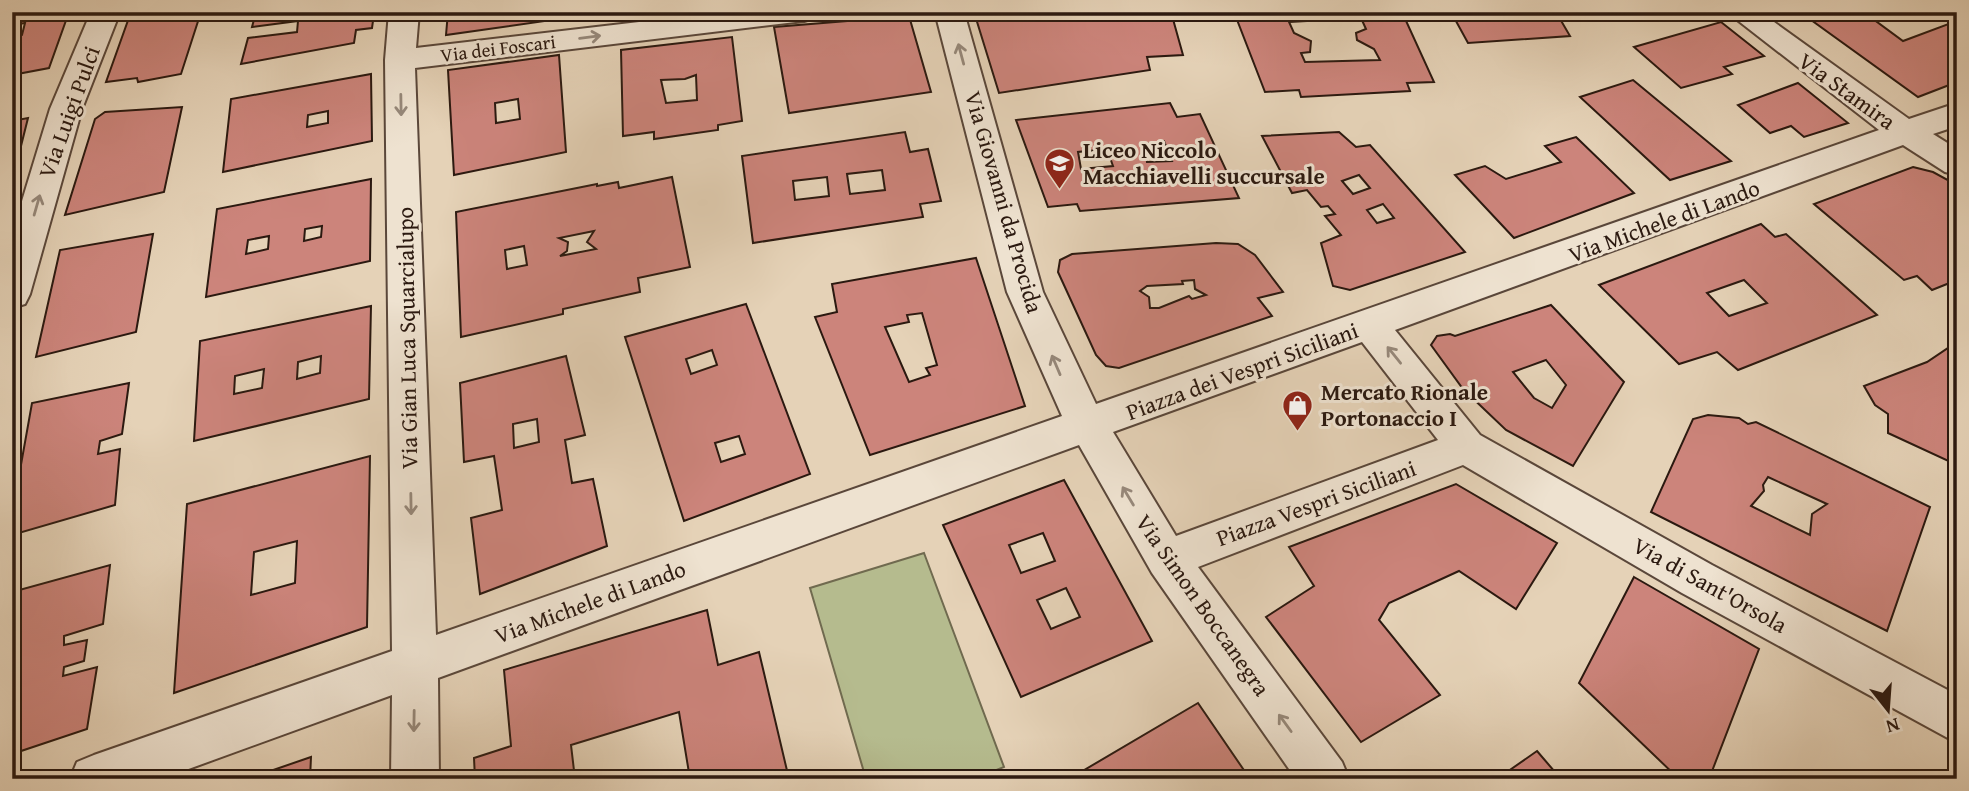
<svg xmlns="http://www.w3.org/2000/svg" width="1969" height="791" viewBox="0 0 1969 791" font-family="'Gentium Book Plus',serif">
<style>
.green{fill:#b5bb8e;stroke:#706a4f;stroke-width:2}
.building{fill:#cc847b;stroke:#2b1910;stroke-width:2;fill-rule:evenodd}
.lines{fill:none;stroke-linecap:round;stroke-linejoin:round}
.minor-casing{stroke:#5a473a;stroke-width:4}
.minor{fill:#eee2d0;fill-rule:evenodd}
.oneway{stroke:#96887a}
.labels{text-anchor:middle;stroke-width:6;stroke-linejoin:round;paint-order:stroke}
.far-street-label{font-size:19px;fill:#2b1910;stroke:#eee2d0}
.street-label{font-size:23px;fill:#2b1910;stroke:#eee2d0}
.poi-label{font-size:23px;font-weight:bold;fill:#2b1910;stroke:#eee2d0;text-anchor:start}
</style>
<rect width="100%" height="100%" fill="#e5d2b7"/>
<filter id="stains"><feTurbulence type="fractalNoise" baseFrequency=".00286" numOctaves="4"/><feColorMatrix values="0 0 0 0 .2 0 0 0 0 .09 0 0 0 0 .02 0 0 0 .5 -.17"/></filter>
<radialGradient id="worn" r=".72"><stop offset=".6" stop-color="#630" stop-opacity="0"/><stop offset="1" stop-color="#630" stop-opacity=".3"/></radialGradient>
<polygon class="green" points="924,553 1004,767 974,779 866,779 810,588"/>
<g class="building">
<polygon points="12,12 69,12 49,68 12,75 12,37 22,35 25,23 12,25"/>
<polygon points="131,12 201,12 181,74 138,82 137,78 106,82"/>
<polygon points="256,12 358,12 358,16 374,14 372,28 356,30 354,43 241,64 248,38 297,32 298,21 252,27"/>
<polygon points="448,12 573,12 573,17 446,35"/>
<polygon points="614,12 667,12 614,18"/>
<polygon points="974,12 1171,12 1183,55 1147,57 1150,70 999,93"/>
<path d="M1234 12H1402L1434 82 1407 83 1410 91 1301 97 1299 90 1265 92ZM1361 18 1366 29 1356 33 1357 40 1374 49 1380 60 1305 62 1301 53 1310 52 1311 41 1294 33 1289 22Z"/>
<polygon points="1451,12 1556,12 1570,36 1468,43"/>
<polygon points="1800,12 1868,12 1865,13 1903,41 1951,23 1957,27 1957,82 1918,97"/>
<polygon points="909,16 931,92 789,113 774,27"/>
<polygon points="1721,22 1764,56 1724,67 1732,74 1681,88 1634,47"/>
<path d="M732 37 742 121 718 125V130L654 139V132L623 136 621 50ZM696 75 697 100 666 103 661 80 685 79Z"/>
<path d="M559 55 566 152 454 175 448 70ZM518 99 520 119 496 123 495 103Z"/>
<path d="M371 74 372 141 223 172 231 99ZM328 111V123L307 127 308 115Z"/>
<polygon points="1633,80 1731,161 1670,180 1580,97"/>
<polygon points="1798,83 1848,123 1804,137 1791,126 1770,133 1738,105"/>
<path d="M1170 103 1177 117 1200 114 1239 198 1080 211 1077 204 1048 207 1016 120ZM1164 141 1172 161 1147 162 1145 144ZM1107 149 1113 166 1081 169 1078 152Z"/>
<polygon points="182,107 164,192 65,215 95,119 105,112"/>
<polygon points="28,118 12,182 12,121"/>
<path d="M905 132 910 152 928 149 941 201 920 204 923 217 753 243 742 156ZM882 170 885 190 850 194 847 174ZM827 177 829 196 795 200 793 181Z"/>
<path d="M1339 132 1356 147 1370 145 1465 252 1350 290 1333 286 1321 243 1341 235 1325 216 1335 214 1328 206 1321 207 1307 190 1292 193 1262 136ZM1359 175 1370 188 1353 194 1342 181ZM1383 204 1394 218 1377 223 1367 210Z"/>
<polygon points="1576,137 1634,193 1514,238 1455,175 1485,166 1506,179 1561,162 1545,146"/>
<polygon points="1913,167 1933,172 1957,185 1957,280 1932,290 1917,276 1904,280 1814,204"/>
<path d="M672 177 690 267 638 278 640 292 563 309V314L461 337 456 212 597 184V186L618 182 619 188ZM594 231 587 242 596 249 560 256 567 251 568 242 559 238ZM524 246 527 265 507 269 505 250Z"/>
<path d="M371 179 370 261 206 297 217 209ZM322 226 321 237 304 241 305 229ZM269 236 268 249 246 254 248 240Z"/>
<path d="M1761 224 1775 237 1786 234 1877 315 1738 370 1717 352 1679 364 1599 285ZM1744 280 1767 303 1729 316 1707 293Z"/>
<polygon points="153,234 136,332 36,357 60,250"/>
<path d="M1216 243 1238 244 1255 255 1283 292 1258 298 1272 316 1119 368 1106 366 1096 355 1058 272 1060 260 1072 254ZM1194 280 1195 289 1206 295 1192 299 1189 296 1159 308H1150L1149 297 1140 291 1147 286 1183 284 1182 281Z"/>
<path d="M976 258 1025 406 870 455 815 317 837 312 832 284ZM922 313 937 365 926 368 930 375 909 382 885 327 909 322 907 315Z"/>
<path d="M746 304 810 474 684 521 625 337ZM712 350 717 365 691 374 686 359ZM739 436 745 454 721 462 715 443Z"/>
<path d="M1551 305 1624 382 1573 466 1506 430 1463 389 1431 345 1437 336 1450 334 1455 336ZM1546 360 1566 385 1552 408 1534 398 1513 372Z"/>
<path d="M371 306 369 399 194 441 200 341ZM321 356 320 373 297 379 298 362ZM264 369 262 388 234 394 235 376Z"/>
<polygon points="1948,348 1957,353 1957,465 1888,433 1888,414 1875,405 1864,386 1927,362"/>
<path d="M566 356 585 435 565 440 572 483 593 479 607 546 480 594 471 518 502 510 494 456 464 462 460 383ZM537 419 539 442 514 448 513 424Z"/>
<polygon points="129,383 122,434 100,441 98,454 120,449 115,505 12,535 12,515 32,403"/>
<path d="M1708 415 1739 418 1748 424 1756 422 1930 507 1887 631 1651 512 1693 419ZM1768 477 1827 504 1812 514 1810 535 1751 506 1764 491 1763 485Z"/>
<path d="M370 456 367 627 174 693 187 504ZM297 541 295 583 251 595 254 552Z"/>
<path d="M1064 480 1152 641 1021 697 943 525ZM1043 533 1055 561 1021 573 1009 545ZM1066 588 1080 617 1051 629 1037 600Z"/>
<polygon points="1456,484 1557,543 1516,609 1459,571 1389,603 1379,620 1440,695 1361,742 1266,617 1314,586 1289,547"/>
<polygon points="110,565 103,624 64,636 64,645 87,640 84,661 64,667 63,676 97,667 87,729 12,754 12,592"/>
<polygon points="1634,577 1759,649 1709,779 1679,779 1579,683"/>
<polygon points="707,610 718,665 759,652 789,779 690,779 679,712 571,745 575,779 475,779 474,758 511,746 504,670"/>
<polygon points="1198,703 1250,779 1069,779"/>
<polygon points="1537,751 1561,779 1497,779"/>
<polygon points="311,757 310,779 247,779"/>
</g>
<g class="lines">
<defs>
<g id="minor">
<polygon points="91,12 120,12 82,109 30,294 25,304 12,308 12,234 50,109"/>
<path d="M389 12H419L416 48 725 12H818L814 18 804 21 415 68 436 635 1062 416 1007 292 935 12H964L1043 292 1096 404 1879 130 1727 12H1760L1909 119 1957 103V126L1933 134 1957 149V175L1945 172 1903 145 1395 330 1480 435 1712 565 1957 695V743L1682 593 1463 465 1198 567 1342 762 1349 779H1296L1152 573 1079 445 438 678 439 779H391L392 695 161 779H70L77 762 94 755 392 651 385 60ZM1362 342 1438 440 1176 536 1113 432Z"/>
</g>
</defs>
<use href="#minor" class="minor-casing"/>
<use href="#minor" class="minor"/>
</g>
<defs><path id="oneway-shaft" d="M-6 0H5M1.5-3L5.5 0L1.5 3" fill="none" stroke-width="1.6" stroke-linecap="round" stroke-linejoin="round" transform="scale(1.75)"/></defs>
<g class="oneway">
<use href="#oneway-shaft" transform="translate(590 37) rotate(-7)"/>
<use href="#oneway-shaft" transform="translate(961 54) rotate(-105)"/>
<use href="#oneway-shaft" transform="translate(401 105) rotate(89)"/>
<use href="#oneway-shaft" transform="translate(37 205) rotate(-74)"/>
<use href="#oneway-shaft" transform="translate(1394 355) rotate(-129)"/>
<use href="#oneway-shaft" transform="translate(1056 365) rotate(-113)"/>
<use href="#oneway-shaft" transform="translate(1128 496) rotate(-121)"/>
<use href="#oneway-shaft" transform="translate(411 504) rotate(89)"/>
<use href="#oneway-shaft" transform="translate(414 721) rotate(91)"/>
<use href="#oneway-shaft" transform="translate(1285 723) rotate(-126)"/>
</g>
<defs>
<symbol id="school-pin" viewBox="-11 -11 22 30"><path d="M0 17L-7.5 6A9.5 9.5 0 1 1 7.5 6Z" fill="#8f2418" stroke="#eee2d0"/><path d="M0-5L7-2L0 1L-7-2ZM-4 1L0 2.5L4 1V4Q0 6-4 4Z" fill="#fff"/></symbol>
<symbol id="shop-pin" viewBox="-11 -11 22 30"><path d="M0 17L-7.5 6A9.5 9.5 0 1 1 7.5 6Z" fill="#8f2418" stroke="#eee2d0"/><path d="M-5-2.5h2.3a2.7 3.5 0 0 1 5.4 0H5L5.5 6h-11ZM-1.5-2.5h3a1.5 2.3 0 0 0-3 0Z" fill="#fff"/></symbol>
</defs>
<g fill-rule="evenodd">
<use href="#school-pin" x="1042" y="146" width="35" height="47"/>
<use href="#shop-pin" x="1280" y="388" width="35" height="47"/>
</g>
<g class="labels">
<g class="far-street-label">
<text transform="translate(498 48) rotate(-7)" y="7">Via dei Foscari</text>
</g>
<g class="street-label">
<text transform="translate(1847 91) rotate(36)" y="8">Via Stamira</text>
<text transform="translate(69 112) rotate(-70)" y="8">Via Luigi Pulci</text>
<text transform="translate(1004 202) rotate(74)" y="8">Via Giovanni da Procida</text>
<text transform="translate(1664 221) rotate(-20)" y="8">Via Michele di Lando</text>
<text transform="translate(407 338) rotate(-91)" y="8">Via Gian Luca Squarcialupo</text>
<text transform="translate(1242 371) rotate(-20)" y="8">Piazza dei Vespri Siciliani</text>
<text transform="translate(1316 503) rotate(-20)" y="8">Piazza Vespri Siciliani</text>
<text transform="translate(1710 585) rotate(29)" y="8">Via di Sant'Orsola</text>
<text transform="translate(590 602) rotate(-20)" y="8">Via Michele di Lando</text>
<text transform="translate(1203 605) rotate(55)" y="8">Via Simon Boccanegra</text>
</g>
<g class="poi-label">
<text x="1083" y="158">Liceo Niccolo<tspan x="1083" dy="26">Macchiavelli succursale</tspan></text>
<text x="1321" y="400">Mercato Rionale<tspan x="1321" dy="26">Portonaccio I</tspan></text>
</g>
</g>
<rect width="1969" height="791" fill="none" stroke="#e5d2b7" stroke-width="42"/>
<rect x="14" y="14" width="1941" height="763" fill="none" stroke="#2b1910" stroke-width="3.5"/>
<rect x="21" y="21" width="1927" height="749" fill="none" stroke="#2b1910" stroke-width="2"/>
<g transform="translate(1888 710) rotate(163)" stroke="#eee2d0" stroke-width="5" paint-order="stroke">
<path d="M0-5L12 26L0 18L-12 26Z" fill="#2b1910"/>
<text y="-10" font-size="19" font-weight="bold" text-anchor="middle" fill="#2b1910">N</text>
</g>
<rect width="100%" height="100%" filter="url(#stains)"/>
<rect width="100%" height="100%" fill="url(#worn)"/>
</svg>
